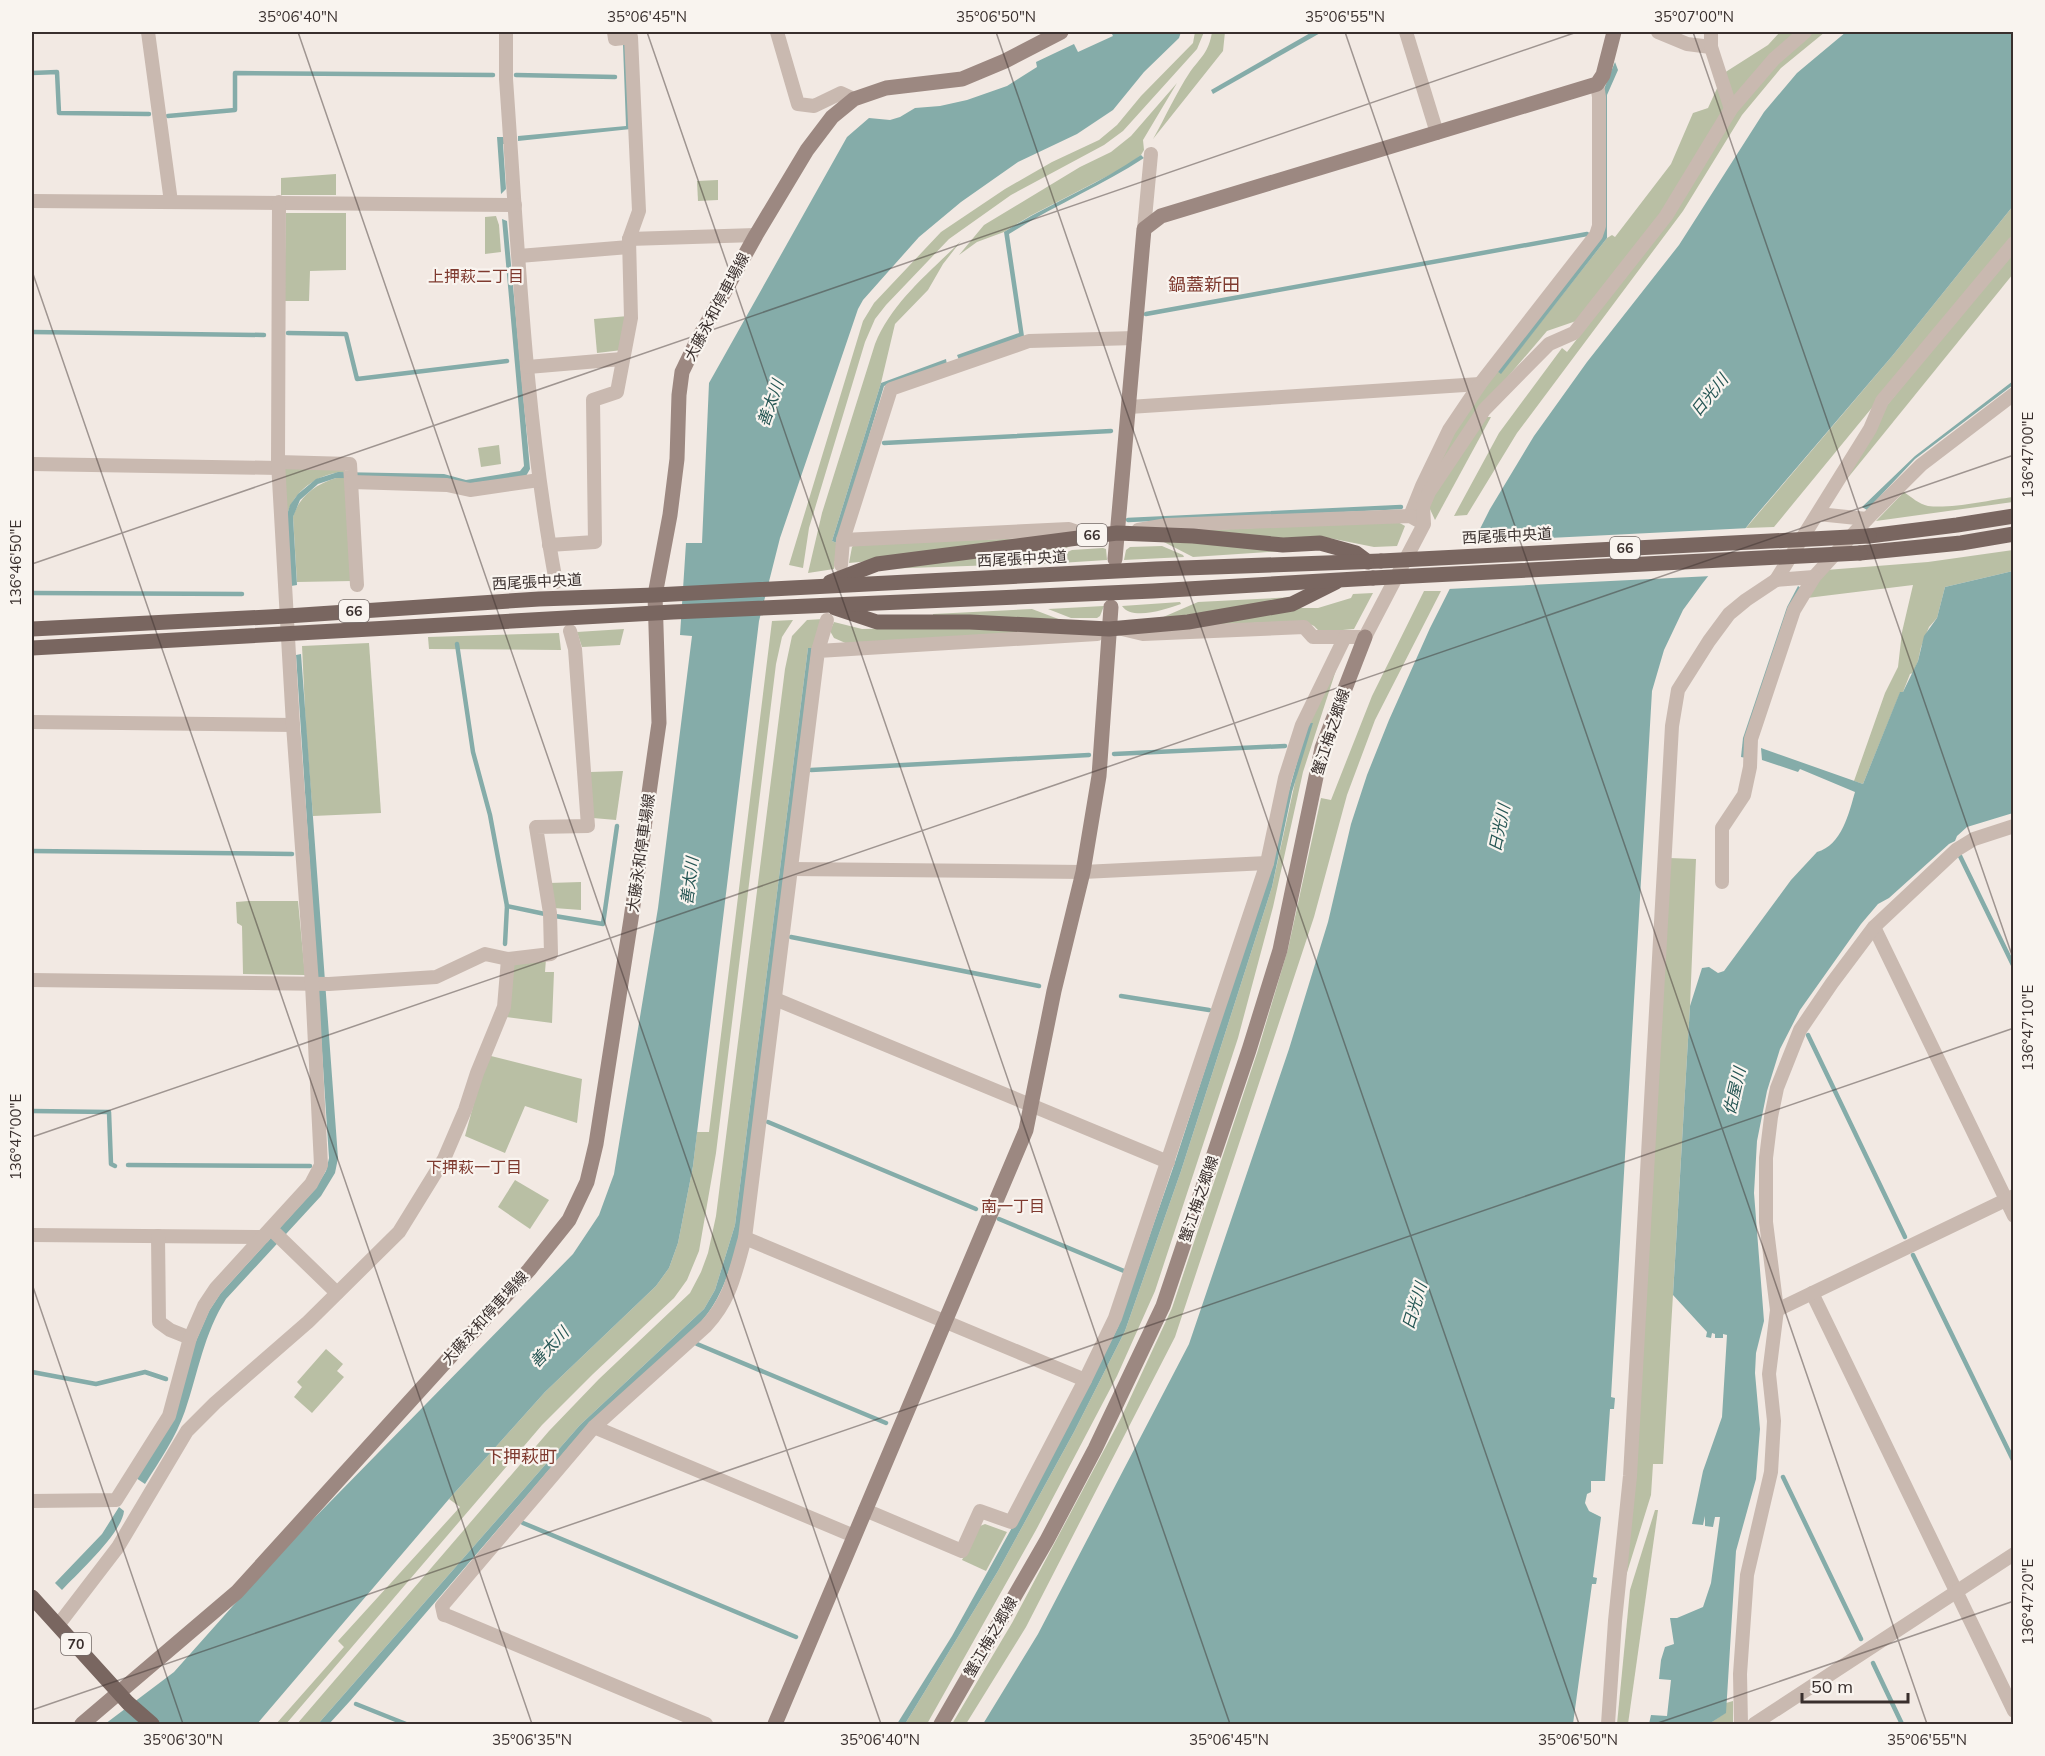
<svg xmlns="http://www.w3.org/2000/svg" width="2045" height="1756" viewBox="0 0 2045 1756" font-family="Mulish,'Noto Sans JP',sans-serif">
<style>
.green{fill:#b9bfa4}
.water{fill:#85aca9}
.pier{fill:#f2e9e3}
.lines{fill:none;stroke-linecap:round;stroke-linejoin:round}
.stream{stroke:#85aca9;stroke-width:4.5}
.street{stroke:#c9b9b0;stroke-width:14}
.secondary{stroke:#9c8881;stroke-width:15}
.primary{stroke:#796660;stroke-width:15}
.primary-bridge{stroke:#796660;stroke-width:15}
.ticks{fill:none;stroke:#392f2d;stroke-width:1.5;stroke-opacity:0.45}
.labels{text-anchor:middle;stroke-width:4.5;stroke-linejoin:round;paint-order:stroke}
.shield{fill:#f9f4ef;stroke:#736a67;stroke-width:1.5}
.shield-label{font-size:14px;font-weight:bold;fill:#392f2d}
.street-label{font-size:15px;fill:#392f2d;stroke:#f9f4ef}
.neighbourhood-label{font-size:16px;fill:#7f3a2f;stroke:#f9f4ef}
.water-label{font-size:16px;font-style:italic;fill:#265654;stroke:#f9f4ef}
.quarter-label{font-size:18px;fill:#7f3a2f;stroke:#f9f4ef}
.neatline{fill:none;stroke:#392f2d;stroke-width:2}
.ticks-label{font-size:15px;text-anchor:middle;fill:#392f2d}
</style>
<rect width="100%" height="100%" fill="#f2e9e3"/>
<g class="green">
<polygon points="1195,32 1204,32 1197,49 1123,131 1104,145 1011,195 949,239 886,305 875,319 865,342 809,528 803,568 789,565 863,321 874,303 941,232 1005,189 1052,162 1099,140 1117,125 1141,96 1193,43"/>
<path d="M1212 32H1225L1223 51 1153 139C1165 118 1176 93 1190 72 1201 57 1209 52 1212 32Z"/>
<polygon points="1780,32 1799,32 1735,98 1732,97 1724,73 1768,45"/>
<polygon points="1811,32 1825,32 1781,68 1742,115 1683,211 1517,433 1467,515 1454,516 1499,433 1562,348 1567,352 1673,214 1736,110 1776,61"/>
<polygon points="1177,83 1143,140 1144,150 1141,155 1125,167 1030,216 1004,232 977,242 959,255 984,225 1080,167 1111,152 1131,136"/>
<polygon points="1719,84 1727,106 1661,217 1579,320 1547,331 1482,407 1427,489 1451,435 1496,370 1501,373 1607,238 1612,235 1615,237 1671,164 1693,113 1708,108"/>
<polygon points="336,174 336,195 281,195 281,178"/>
<polygon points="718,180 718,200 698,201 697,181"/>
<polygon points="2013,206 2013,236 1774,527 1746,528 1893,355"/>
<polygon points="286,213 346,213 346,270 310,271 309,301 284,301"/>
<polygon points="496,216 499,225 501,252 485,254 485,217"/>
<path d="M961 241 943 264 928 290 895 324 881 383 832 541 837 543 834 569 808 573 822 513 875 344C892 302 929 273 961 241Z"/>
<polygon points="2013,249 2013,274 1838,490 1884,409"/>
<polygon points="628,316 622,350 597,353 594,319"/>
<polygon points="1486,417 1491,417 1435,520 1429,507 1435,489"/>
<polygon points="499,445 501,464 481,467 478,448"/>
<path d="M286 466 345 467V472C320 472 293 491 287 515L283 471Z"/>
<path d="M336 478H345L352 581 297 582 293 517C299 496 316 484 336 478Z"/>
<path d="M1904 492C1911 497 1919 504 1928 506 1951 509 1990 500 2013 497V502L1876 521Z"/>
<polygon points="1398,522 1405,526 1397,546 1374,547 1329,538 1285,541 1183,531"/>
<polygon points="1029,538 924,556 849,563 852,547 855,544"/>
<polygon points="1160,540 1285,551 1193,557"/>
<polygon points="1071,546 1028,564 880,569"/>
<polygon points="1162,546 1183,555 1184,557 1124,560 1126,550 1130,547"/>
<polygon points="1103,548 1106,549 1107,560 1044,564 1044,562 1072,550"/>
<polygon points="2013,550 2013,571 1945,587 1937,618 1929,627 1921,647 1918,661 1913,673 1910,674 1903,692 1900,693 1863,784 1854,781 1885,693 1898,667 1902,632 1913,585 1807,598 1826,570 1928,562"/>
<polygon points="1424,591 1441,591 1375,720 1347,795 1314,917 1175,1337 1026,1627 966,1724 952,1724 1012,1623 1121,1418 1172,1308 1258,1050 1288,949 1321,798 1331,800 1372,696"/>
<polygon points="1373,593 1354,629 1320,632 1314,626 1303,621 1196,625 1294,608 1318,608 1351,598 1353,594"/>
<polygon points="1295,597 1162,620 1161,618 1198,602"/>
<path d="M1180 602 1181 604C1167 609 1132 621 1122 606Z"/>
<polygon points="1104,606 1100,616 1097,618 1071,618 1048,609"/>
<polygon points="1032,609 1069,623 933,617 933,614"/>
<polygon points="823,619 812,648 808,648 735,1225 715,1290 704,1309 580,1425 318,1724 297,1724 549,1431 599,1379 690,1293 701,1272 708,1253 716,1216 785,669 792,636 807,620"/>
<polygon points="793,620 782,637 776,664 716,1153 699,1251 687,1280 674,1298 593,1374 542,1425 286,1724 276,1724 344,1647 338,1641 460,1507 449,1499 545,1392 656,1286 669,1268 678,1243 693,1166 697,1132 709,1132 772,621"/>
<polygon points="834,622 862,629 964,627 1030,632 850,645 834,638 830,631"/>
<polygon points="624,629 620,645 582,647 577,632"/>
<polygon points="559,633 561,650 429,649 428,637"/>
<polygon points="369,643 381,813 313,816 306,731 302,646"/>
<polygon points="1337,667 1303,772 1273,907 1238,1038 1155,1291 1117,1376 1036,1530 927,1724 905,1724 998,1571 1074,1432 1125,1331 1181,1171 1272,887 1308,723"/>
<polygon points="623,771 616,820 593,818 590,772"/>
<polygon points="1669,858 1696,859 1690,1006 1663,1464 1653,1464 1651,1495 1625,1579"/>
<polygon points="581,882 581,910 554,908 549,883"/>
<polygon points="248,901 298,901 305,975 243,974 242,926 237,923 236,902"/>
<polygon points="546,959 545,972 554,972 552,1023 506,1017 513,960"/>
<polygon points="487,1055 582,1079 577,1123 525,1106 505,1153 465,1136"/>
<polygon points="515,1180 549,1200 530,1229 498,1207"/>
<polygon points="326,1349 343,1364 337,1371 344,1377 312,1413 294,1397 302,1387 297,1382"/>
<polygon points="1655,1510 1658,1510 1628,1724 1617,1724 1630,1590"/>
<polygon points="985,1524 1007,1532 986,1571 962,1560 980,1526"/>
<polygon points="1733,1701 1733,1724 1709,1724 1725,1713 1726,1703"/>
</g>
<g class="water">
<polygon points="1111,32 1181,32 1179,38 1144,72 1113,110 1077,134 1018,162 961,202 919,237 863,300 858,309 780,538 759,621 693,1166 678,1243 669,1268 656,1286 545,1392 449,1499 257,1724 105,1724 174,1672 280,1553 573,1254 599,1215 614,1174 658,908 692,636 680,635 686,543 702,543 709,383 847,137 869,118 890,120 900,117 915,108 940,106 967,100 1007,86 1037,67 1036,62 1074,44 1078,52 1113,36"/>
<polygon points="1312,32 1322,32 1213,94 1211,90"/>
<polygon points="1846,32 2013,32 2013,206 1893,355 1752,520 1702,584 1683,610 1664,650 1652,691 1611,1397 1615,1398 1614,1409 1610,1409 1605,1481 1591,1481 1591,1492 1587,1494 1585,1503 1589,1511 1601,1517 1593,1577 1597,1578 1596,1584 1592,1584 1573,1724 983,1724 1038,1634 1189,1344 1289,1049 1328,922 1351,824 1367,775 1389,720 1430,628 1490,509 1534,436 1587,362 1679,245 1764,112 1797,73"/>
<polygon points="623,45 627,45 631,129 518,141 518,136 626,126"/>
<polygon points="1615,62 1618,70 1607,95 1607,238 1501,374 1497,371 1600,237 1604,89"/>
<polygon points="497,137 504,137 505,144 503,144 506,189 501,194"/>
<path d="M1141 155 1144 158C1101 186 1053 206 1009 234L1024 336 959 360 957 355 1019 333 1004 232C1048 204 1098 185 1141 155Z"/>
<polygon points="502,219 507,221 530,469 526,476 466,484 437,479 336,478 318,484 300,500 293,517 297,585 291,586 287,515 290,505 298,494 316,479 338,472 444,474 466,480 520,471 524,466"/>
<polygon points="946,359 947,365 884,386 837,543 832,541 881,383"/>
<polygon points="2013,381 2013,385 1915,459 1867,510 1862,507 1915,456"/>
<path d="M2013 571V813L1967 827 1957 836 1955 841 1949 844 1889 898 1878 904 1861 924 1800 1010 1780 1049 1767 1091 1757 1141 1754 1193 1764 1321 1756 1353 1755 1373 1760 1429 1756 1479 1736 1551 1726 1713 1709 1724H1649L1651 1715 1667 1716 1671 1680 1659 1679 1661 1660 1665 1647 1674 1644 1670 1618H1677L1703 1607 1711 1583 1720 1517H1715L1713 1527 1705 1526V1516L1703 1525 1692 1524 1703 1471 1722 1417 1727 1335 1723 1334V1338H1715V1334L1712 1333 1711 1338 1706 1337 1707 1332 1673 1295 1690 1006 1702 968 1709 967 1718 973 1724 971 1791 880 1817 852C1842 845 1849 813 1855 792L1800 769 1798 772 1762 760 1761 748 1863 784 1900 692H1903L1918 661 1924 636 1937 618 1945 587Z"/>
<polygon points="1798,586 1801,588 1746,758 1741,757 1743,738 1787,607"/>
<path d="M808 648H812L740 1234C730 1268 723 1299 698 1325L585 1428 350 1701 329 1724H318L580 1425 704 1309 715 1290 735 1225Z"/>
<path d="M301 654 338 1158 335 1173 321 1196 226 1299C204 1333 198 1373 185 1411 176 1437 160 1460 145 1484L136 1478 209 1311 220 1294 315 1189 326 1171 329 1158 296 655Z"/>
<polygon points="1308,723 1313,723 1292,792 1272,887 1181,1171 1125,1331 1074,1432 998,1571 905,1724 897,1724 952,1636 988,1571 1067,1428 1118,1327 1174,1165 1247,940"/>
<path d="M119 1507 124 1511C122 1533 78 1573 62 1590L55 1583 102 1534Z"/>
</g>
<polygon class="pier" points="1750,528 1712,576 1448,589 1471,542"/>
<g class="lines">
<g class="stream">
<polyline points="32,73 57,72 59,113 149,114"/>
<polyline points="516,75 615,77"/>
<polyline points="168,116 235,110 235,73 493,75"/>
<polyline points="1146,314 1587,234"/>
<polyline points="32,332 264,335"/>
<polyline points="288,333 346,334 357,379 507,361"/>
<polyline points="884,443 1111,431"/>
<polyline points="1128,520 1401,507"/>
<polyline points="32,593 242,594"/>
<polyline points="457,644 473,752 490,815 507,906 505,944"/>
<polyline points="1114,754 1285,746"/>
<polyline points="811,770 1089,755"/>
<polyline points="32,851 292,854"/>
<polyline points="1960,856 2014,967"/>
<polyline points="507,906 545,914"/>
<polyline points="555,916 603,924 617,826"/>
<polyline points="791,937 1039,986"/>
<polyline points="1121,996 1209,1010"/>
<polyline points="1808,1035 1905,1237"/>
<polyline points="32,1111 109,1112 111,1164 115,1166"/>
<polyline points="768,1122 976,1209"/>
<polyline points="128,1165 310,1166"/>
<polyline points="999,1219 1124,1271"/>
<polyline points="1913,1255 2014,1462"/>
<polyline points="697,1344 886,1423"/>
<polyline points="32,1372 96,1384 145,1372 166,1379"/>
<polyline points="1783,1477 1861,1639"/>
<polyline points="523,1523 796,1637"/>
<polyline points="1873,1663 1902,1724"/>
<polyline points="356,1704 406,1724"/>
</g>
<g class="street">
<polyline points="148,32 171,202"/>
<path d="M506 32V79C518 247 525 417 556 582"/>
<polyline points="777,32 798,104 814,106 841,93 854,99"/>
<polyline points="1406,32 1437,133"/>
<polyline points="1658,32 1687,44 1711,47"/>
<polyline points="1711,32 1711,47 1731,109"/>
<polyline points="32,201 515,205"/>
<polyline points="1144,229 1151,154"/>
<polyline points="629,239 756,235"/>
<polyline points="519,256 629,247"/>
<polyline points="528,367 622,359"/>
<polyline points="1129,407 1480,384"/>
<polyline points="278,462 350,464 357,585"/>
<polyline points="32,464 278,468"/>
<polyline points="352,482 447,485 470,490 539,480"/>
<polyline points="1818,514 1867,519"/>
<polyline points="1410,516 1422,486 1449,430 1480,384 1596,235 1599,226 1599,97 1597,84"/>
<polyline points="1138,530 1167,525 1410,516 1417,520"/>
<polyline points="843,540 1069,529 1089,536"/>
<polyline points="549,545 595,542 593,400 617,392 631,318 629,239 639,211 631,37 615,39 614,32"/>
<polyline points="841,565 843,540 891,389 1029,341 1135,338"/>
<polyline points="1776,580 1870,429 1882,401 2014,243"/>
<polyline points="1122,629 1143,634 1304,627 1313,637 1365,637 1424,524 1423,506 1429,492 1484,410 1549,344 1574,333 1666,216 1731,109 1774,59 1805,32"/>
<polyline points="818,651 827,620"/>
<polyline points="32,722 293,725"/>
<polyline points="791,869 1083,872 1267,863"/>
<polyline points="1722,882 1722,828 1744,795 1750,767 1751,739 1794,610 1814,577 1867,519 1921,465 2014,394"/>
<polyline points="1874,927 2014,1216"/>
<polyline points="32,980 329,984 436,977 485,954 508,959 551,954 550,913 536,827 588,826 575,649 570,631"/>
<polyline points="775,999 1168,1162"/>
<polyline points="271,1229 337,1293"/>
<polyline points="32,1235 263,1237"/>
<polyline points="158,1236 159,1322 170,1330 190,1338"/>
<polyline points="745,1238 1085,1380"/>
<polyline points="1812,1293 2014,1711"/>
<polyline points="1777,1310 2014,1196"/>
<polyline points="594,1427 854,1536"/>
<polyline points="32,1501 116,1500 169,1416 190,1338 204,1306 216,1288 311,1184 321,1165 312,984 293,725 278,462 279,202"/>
<polyline points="865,1510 962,1551 980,1511 1011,1522 1085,1380 1115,1318 1267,863 1285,778 1302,725 1345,637"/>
<polyline points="59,1624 118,1547 187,1431 215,1403 308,1322 399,1232 444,1159 465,1110 477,1073 504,1007 508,959"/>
<path d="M706 1724 448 1616 444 1615 442 1606 594 1427 706 1326C731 1299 735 1273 745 1238L818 651 1097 634"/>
<polyline points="1608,1724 1615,1621 1630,1476 1672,726 1678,690 1709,641 1729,614 1746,600 1776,580 1814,577"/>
<polyline points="1741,1724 1740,1674 1747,1575 1771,1472 1774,1421 1769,1374 1777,1310 1766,1222 1766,1158 1771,1117 1777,1088 1800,1030 1832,983 1874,927 1956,850 1974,839 2014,826"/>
<polyline points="1754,1724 2014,1554"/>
</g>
<g class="secondary">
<polyline points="1115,559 1144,229 1161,216 1597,84 1603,75 1614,32"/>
<polyline points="82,1724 237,1592 529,1270 569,1220 587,1182 596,1144 631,919 659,723 655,595 670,515 677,459 679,395 682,372 696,343 756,235 807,150 832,117 854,99 886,88 962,79 1005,61 1061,32"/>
<polyline points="775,1724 1026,1130 1054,991 1083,872 1099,776 1111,607"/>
<polyline points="941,1724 1047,1540 1095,1449 1163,1306 1249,1050 1280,950 1322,748 1365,637"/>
</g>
<g class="primary">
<polyline points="1869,536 1957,525 2014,516"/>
<polyline points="1860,553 1961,543 2014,534"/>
<polyline points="830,582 877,564 1117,533 1193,536 1283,545 1320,543 1356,553 1368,562"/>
<polyline points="835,608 877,622 970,622 1109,629 1188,622 1292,604 1336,582"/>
<polyline points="32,629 287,616 539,599 655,595 1156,569 1381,561"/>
<polyline points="32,648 673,612 1153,591 1373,578"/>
<polyline points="32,1597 128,1703 152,1724"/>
</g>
<g class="primary-bridge">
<polyline points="1381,561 1869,536"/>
<polyline points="1373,578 1860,553"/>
</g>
</g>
<path class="ticks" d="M298 32 881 1724M647 32 1230 1724M996 32 1579 1724M1345 32 1927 1724M1693 32 2014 961M32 271 532 1724M32 564 1577 32M32 1137 2014 455M32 1284 183 1724M32 1710 2014 1028M1655 1724 2014 1601"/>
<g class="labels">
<g class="shield">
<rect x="1077" y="524" width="30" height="22" rx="4.5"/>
<rect x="1610" y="537" width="30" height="22" rx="4.5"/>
<rect x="339" y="600" width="30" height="22" rx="4.5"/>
<rect x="61" y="1633" width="30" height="22" rx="4.5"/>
</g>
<g class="shield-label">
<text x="1092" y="540">66</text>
<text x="1625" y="553">66</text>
<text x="354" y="616">66</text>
<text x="76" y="1649">70</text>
</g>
<g class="street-label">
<text transform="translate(717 307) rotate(-62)" y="5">大藤永和停車場線</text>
<text transform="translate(1507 536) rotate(-3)" y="5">西尾張中央道</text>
<text transform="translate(1022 559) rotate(-3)" y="5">西尾張中央道</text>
<text transform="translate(537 582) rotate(-3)" y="5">西尾張中央道</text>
<text transform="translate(1331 732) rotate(-72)" y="5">蟹江梅之郷線</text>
<text transform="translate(641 853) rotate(-82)" y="5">大藤永和停車場線</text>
<text transform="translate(1199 1199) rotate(-71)" y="5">蟹江梅之郷線</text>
<text transform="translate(485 1318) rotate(-48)" y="5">大藤永和停車場線</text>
<text transform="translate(991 1637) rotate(-60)" y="5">蟹江梅之郷線</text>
</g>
<g class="neighbourhood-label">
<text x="476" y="282">上押萩二丁目</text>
<text x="474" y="1173">下押萩一丁目</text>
<text x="1013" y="1212">南一丁目</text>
</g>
<g class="water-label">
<text transform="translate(1709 395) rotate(-51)" y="6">日光川</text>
<text transform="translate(770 403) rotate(-71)" y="6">善太川</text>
<text transform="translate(1499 828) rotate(-78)" y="6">日光川</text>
<text transform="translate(689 881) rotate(-83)" y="6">善太川</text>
<text transform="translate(1734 1091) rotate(-77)" y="6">佐屋川</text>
<text transform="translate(1414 1306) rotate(-73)" y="6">日光川</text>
<text transform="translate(549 1347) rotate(-47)" y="6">善太川</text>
</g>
<g class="quarter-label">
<text x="1204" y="291">鍋蓋新田</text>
<text x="521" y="1463">下押萩町</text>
</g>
</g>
<rect width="2045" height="1756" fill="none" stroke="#f9f4ef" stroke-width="66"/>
<path d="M1802 1693v9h106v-9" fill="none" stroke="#392f2d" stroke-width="3"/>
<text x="1811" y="1693" font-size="18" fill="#392f2d" stroke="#f9f4ef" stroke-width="4.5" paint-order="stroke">50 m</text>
<rect x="33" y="33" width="1979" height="1690" class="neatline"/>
<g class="ticks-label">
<text x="298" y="22">35°06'40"N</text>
<text x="647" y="22">35°06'45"N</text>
<text x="996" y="22">35°06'50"N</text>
<text x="1345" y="22">35°06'55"N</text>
<text x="1694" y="22">35°07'00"N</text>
<text transform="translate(2028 455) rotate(-90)" y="5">136°47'00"E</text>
<text transform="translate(16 563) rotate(-90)" y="5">136°46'50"E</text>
<text transform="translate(2028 1028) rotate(-90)" y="5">136°47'10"E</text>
<text transform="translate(16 1137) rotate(-90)" y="5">136°47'00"E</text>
<text transform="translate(2028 1602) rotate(-90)" y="5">136°47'20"E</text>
<text x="183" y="1745">35°06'30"N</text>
<text x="532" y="1745">35°06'35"N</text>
<text x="880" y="1745">35°06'40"N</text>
<text x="1229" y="1745">35°06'45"N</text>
<text x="1578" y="1745">35°06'50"N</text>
<text x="1927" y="1745">35°06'55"N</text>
</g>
</svg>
